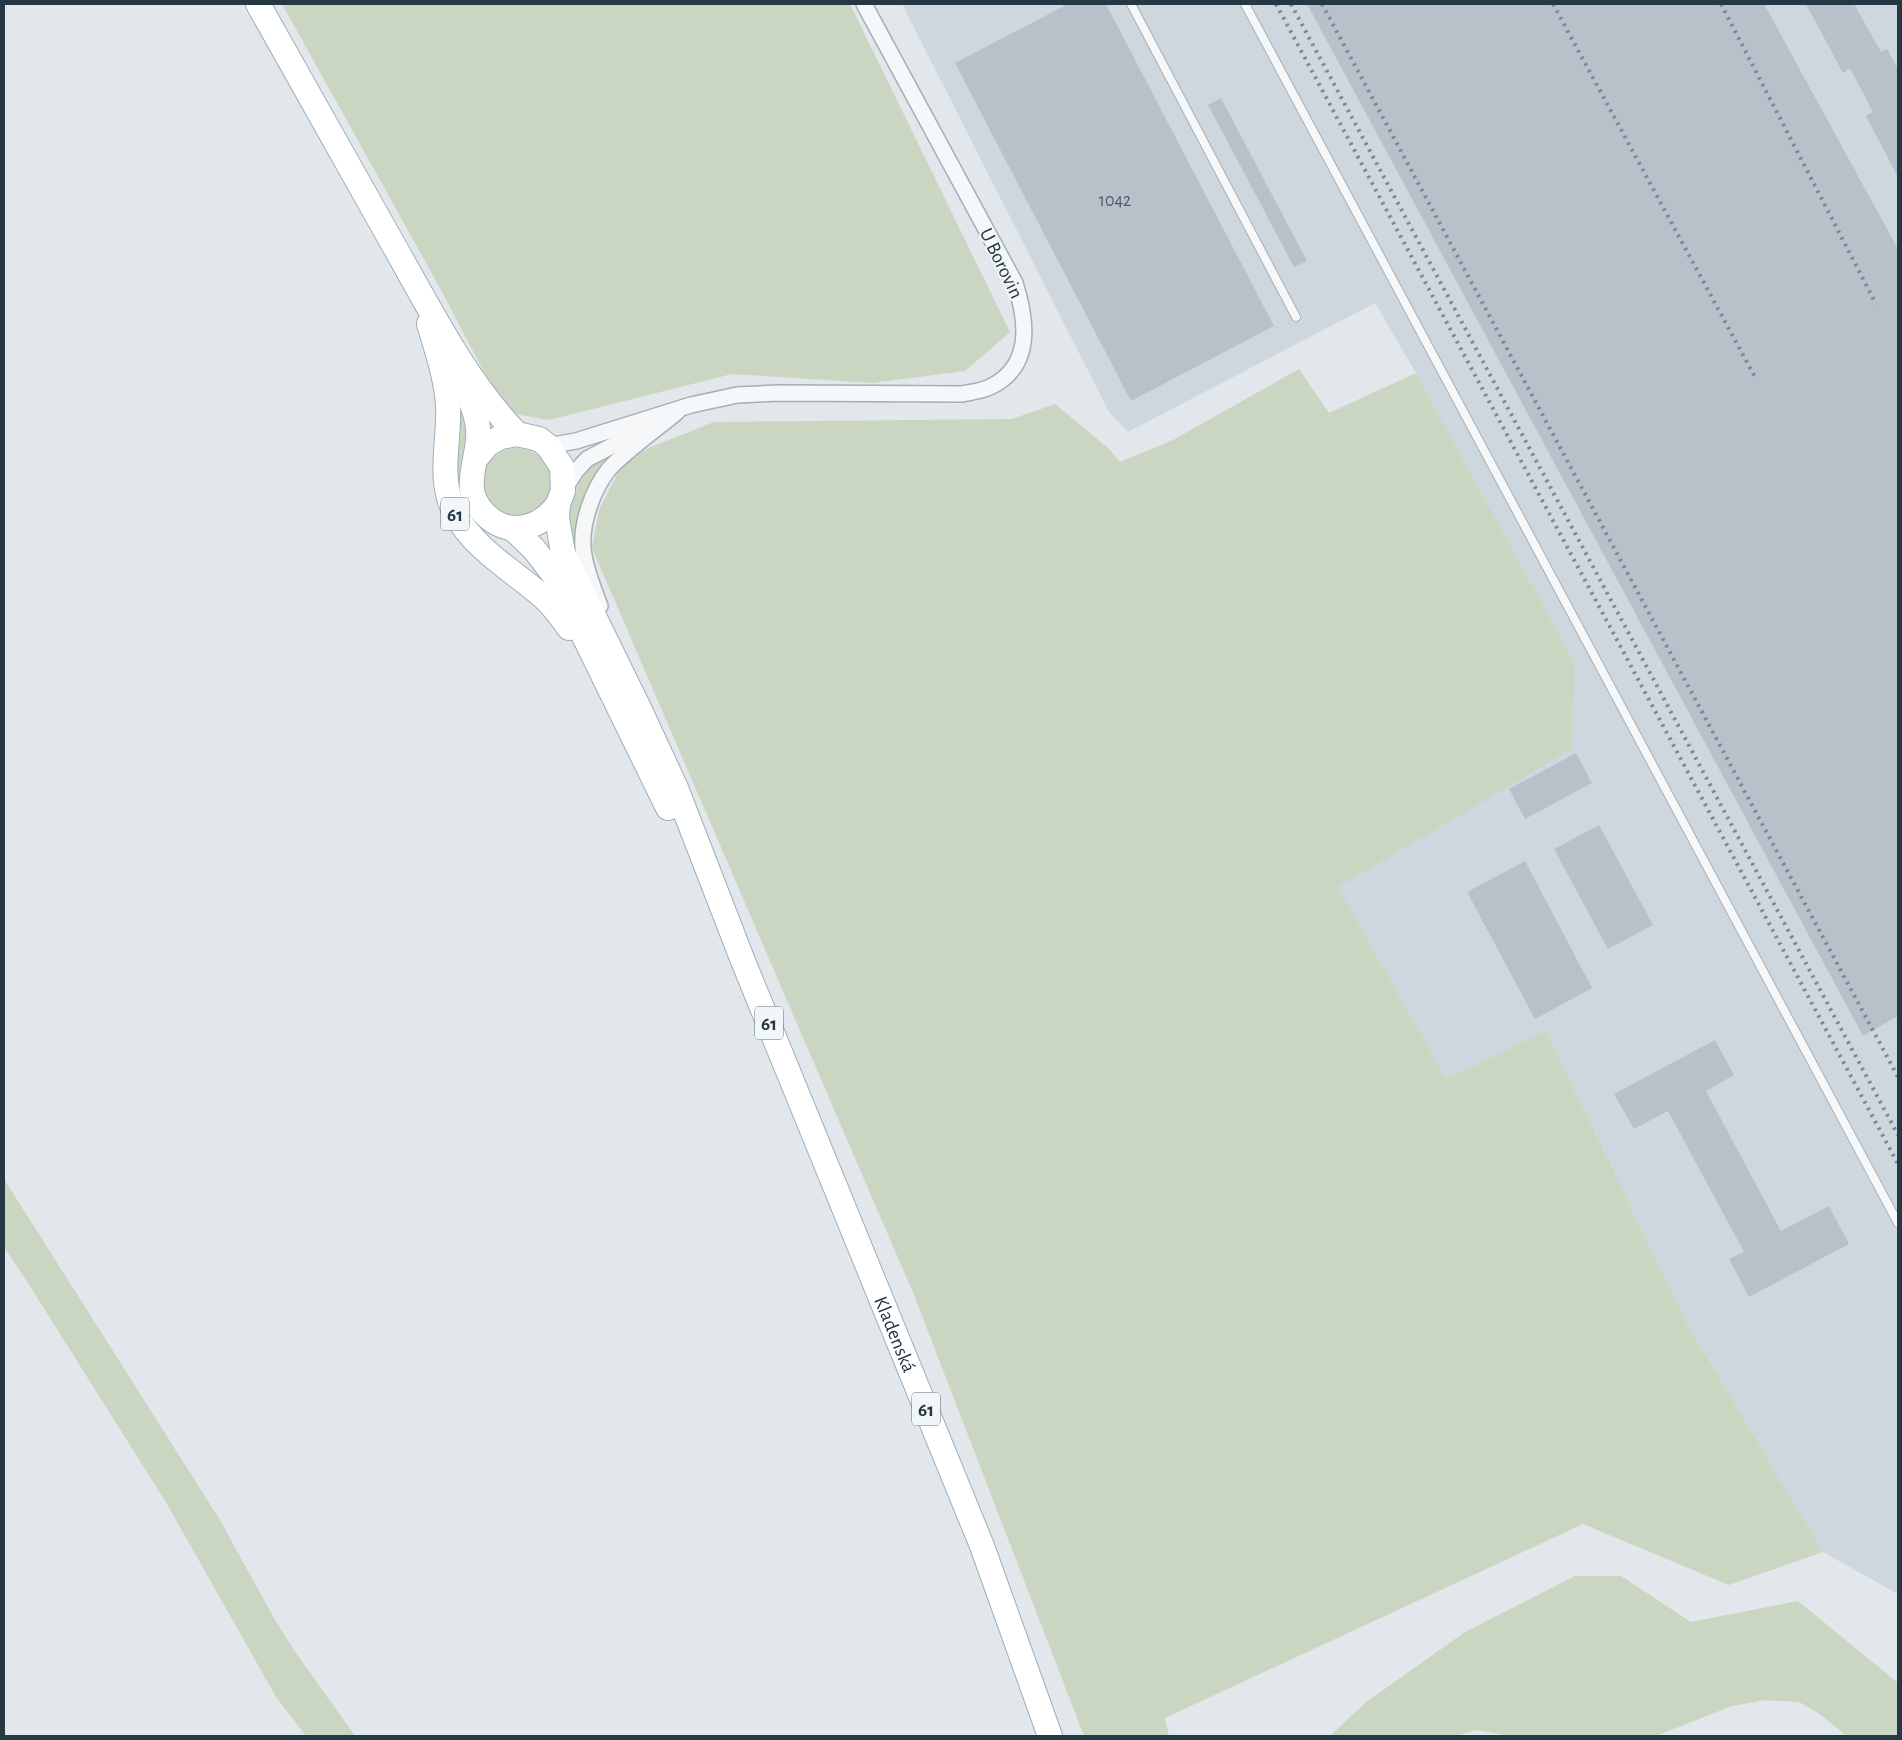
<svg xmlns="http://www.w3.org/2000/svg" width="1902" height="1740" viewBox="0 0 1902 1740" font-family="'Alegreya Sans',sans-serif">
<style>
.built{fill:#cfd7de}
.green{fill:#cad6c1}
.building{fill:#b8c1ca}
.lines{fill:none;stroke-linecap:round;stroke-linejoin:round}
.service-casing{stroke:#a5afb6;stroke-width:10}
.minor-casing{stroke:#a5afb6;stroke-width:18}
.primary-casing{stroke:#9faeb9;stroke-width:26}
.service{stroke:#f5f7f9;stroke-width:8}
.minor{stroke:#f5f7f9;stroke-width:15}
.primary{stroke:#fff;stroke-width:24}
.rail{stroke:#798a97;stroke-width:4;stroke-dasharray:2.5 5;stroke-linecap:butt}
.labels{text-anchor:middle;stroke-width:4;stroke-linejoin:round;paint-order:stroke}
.number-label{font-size:18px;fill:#4b5a66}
.shield{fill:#f1f6f8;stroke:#64717b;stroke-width:1}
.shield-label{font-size:19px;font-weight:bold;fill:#273845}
.street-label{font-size:20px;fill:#273845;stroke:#f1f6f8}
</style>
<rect width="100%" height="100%" fill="#e1e7eb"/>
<polygon class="built" points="902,4 1898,4 1898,1594 1823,1552 1688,1325 1546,1031 1446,1079 1337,886 1572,749 1575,663 1416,373 1375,303 1128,432 1109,412"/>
<g class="green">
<polygon points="282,4 850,4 1010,332 965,371 872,383 732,374 549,420 510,413 485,374 440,288"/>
<polygon points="1299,369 1329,413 1416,373 1575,663 1572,749 1338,887 1446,1079 1546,1031 1688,1325 1823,1552 1729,1585 1583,1524 1165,1718 1169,1736 1084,1736 914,1295 592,548 599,510 621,467 646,449 714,422 1012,419 1055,404 1108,448 1120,462 1173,440"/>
<polygon points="458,389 470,441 463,456 458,485 455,486"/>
<path d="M513 448C534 448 556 462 552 486 552 489 552 495 550 498 547 505 536 512 531 517H503C497 511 486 503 483 496 474 473 491 453 513 448Z"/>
<polygon points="601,458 604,461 583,499 578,518 574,553 566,522 578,485 588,470"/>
<polygon points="4,1179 220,1520 275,1620 296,1653 355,1736 306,1736 276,1697 167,1504 28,1283 4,1247"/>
<polygon points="1575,1576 1621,1576 1691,1622 1798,1601 1898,1683 1898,1736 1847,1736 1818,1713 1799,1702 1765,1700 1732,1706 1656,1736 1512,1736 1476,1730 1456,1736 1330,1736 1365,1703 1465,1632"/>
</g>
<g class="building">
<polygon points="1068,4 1106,4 1274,326 1131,401 955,63"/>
<polygon points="1307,4 1764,4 1898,249 1898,1016 1863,1036"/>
<polygon points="1806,4 1854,4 1881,52 1887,49 1898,69 1898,177 1866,116 1873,112 1850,68 1843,73"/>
<polygon points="1221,98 1307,261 1294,267 1208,105"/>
<polygon points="1576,753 1592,783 1525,819 1509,789"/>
<polygon points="1599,825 1653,925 1608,949 1554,849"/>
<polygon points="1525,861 1592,988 1535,1019 1467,892"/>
<polygon points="1715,1040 1734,1075 1706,1091 1781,1231 1829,1206 1849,1244 1749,1297 1729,1259 1744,1252 1668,1111 1634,1129 1614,1094"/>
</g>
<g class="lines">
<defs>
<g id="service">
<polyline points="1131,4 1296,317"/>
<polyline points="1245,4 1898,1223"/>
</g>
<g id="minor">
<path d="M548 446 576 441 691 405 737 395 778 393 962 394C971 392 983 391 992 386 1033 365 1027 320 1015 283L864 4"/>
<polyline points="564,490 576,471 587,459 652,425"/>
<path d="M600 606C593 587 585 568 583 548 581 522 593 489 609 469 624 452 658 428 677 412"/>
</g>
<g id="primary">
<path d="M258 4C303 84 348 164 393 244 430 309 465 380 517 434"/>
<path d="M429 324C437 351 446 377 448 405 450 442 437 478 455 513 473 548 513 571 542 596 553 605 561 617 569 628"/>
<path d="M462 381C469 396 476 411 478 428 481 458 459 487 483 512 491 521 502 527 513 528 533 529 547 519 558 504"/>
<path id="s1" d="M477 457 488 444 501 437 517 434 539 439 548 446 562 467 563 491 558 504 557 518 563 553 639 708 676 788 743 961 982 1546 1050 1736"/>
<polyline points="512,528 534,549 554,575 668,808"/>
</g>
</defs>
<use href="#service" class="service-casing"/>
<use href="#minor" class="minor-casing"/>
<use href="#primary" class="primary-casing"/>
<use href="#service" class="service"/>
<use href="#minor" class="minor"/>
<use href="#primary" class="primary"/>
<g class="rail">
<polyline points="1276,4 1898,1164"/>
<polyline points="1291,4 1898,1135"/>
<polyline points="1322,4 1898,1077"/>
<polyline points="1553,4 1755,377"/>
<polyline points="1721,4 1876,304"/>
</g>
</g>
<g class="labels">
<g class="number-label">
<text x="1115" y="206">1042</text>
</g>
<g class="shield">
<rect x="441" y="497.5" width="28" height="33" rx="4"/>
<rect x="755" y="1006.5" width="28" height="33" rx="4"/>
<rect x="912" y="1392.5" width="28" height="33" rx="4"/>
</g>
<g class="shield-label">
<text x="455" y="521">61</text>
<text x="769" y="1030">61</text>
<text x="926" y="1416">61</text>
</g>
<g class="street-label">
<text transform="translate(1002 263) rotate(64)" y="7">U Borovin</text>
<text dy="7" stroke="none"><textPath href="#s1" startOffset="1044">Kladenská</textPath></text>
</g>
</g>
<rect width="1902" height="1740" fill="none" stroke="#273845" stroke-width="10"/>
</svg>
